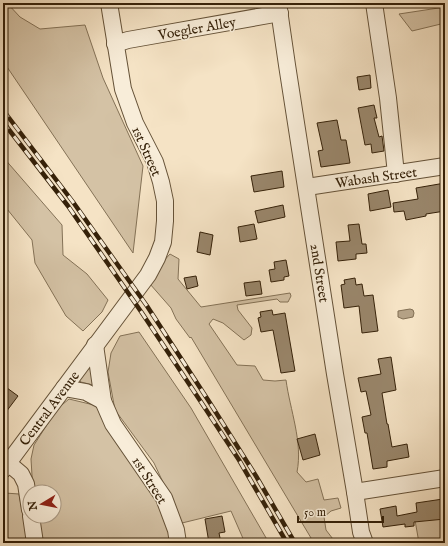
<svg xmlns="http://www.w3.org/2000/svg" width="448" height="546" viewBox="0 0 448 546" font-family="'IM FELL English',serif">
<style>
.green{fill:#d4c2a5;stroke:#847257}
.water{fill:#b4a185;stroke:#816e53}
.building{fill:#99866b;stroke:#352109}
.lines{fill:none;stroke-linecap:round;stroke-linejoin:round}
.minor-casing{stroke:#655238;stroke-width:18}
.minor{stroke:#f8edd9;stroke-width:16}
.rail-casing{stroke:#352109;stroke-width:4.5}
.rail{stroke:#f8edd9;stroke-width:3;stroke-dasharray:9;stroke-linecap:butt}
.labels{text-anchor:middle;stroke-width:3;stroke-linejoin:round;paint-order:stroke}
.street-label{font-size:14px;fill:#352109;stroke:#f8edd9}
</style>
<rect width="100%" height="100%" fill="#f5e3c5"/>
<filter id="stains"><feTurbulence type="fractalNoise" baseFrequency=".005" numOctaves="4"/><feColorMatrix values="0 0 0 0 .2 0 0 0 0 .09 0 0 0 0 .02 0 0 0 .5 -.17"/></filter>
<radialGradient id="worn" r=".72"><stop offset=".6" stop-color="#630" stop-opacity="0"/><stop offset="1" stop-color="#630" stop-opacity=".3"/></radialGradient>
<g class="green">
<polygon points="3,3 7,3 20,17 40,29 85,25 103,78 143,166 133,253 3,61"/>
<polygon points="445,7 445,23 412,31 399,14"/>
<polygon points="3,157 62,225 63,255 87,274 108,300 102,312 83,331 66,316 35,263 32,240 3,204"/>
<path d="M170 254 179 259 178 279 201 307 290 293 291 296 288 302H280L277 299 237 305 238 310 252 328 251 335 244 340 223 323 213 319 209 324 237 365 255 366 263 380 275 381 286 380C290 410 303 442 297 472L306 482 318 479 324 500 338 498 341 508 331 511 324 517 326 530 336 543H314L191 337 190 338 176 319 171 308 150 284 160 265Z"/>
<polygon points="139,332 191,408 269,543 245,543 231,511 182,523 154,463 115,410 108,372 111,353 120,336"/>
<polygon points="89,368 92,369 93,385 81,382 79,380"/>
<polygon points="69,399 98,406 153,489 169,531 171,543 41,543 37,516 54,516 54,492 33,492 31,459 34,445 57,409"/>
<polygon points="5,493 19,494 28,543 3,543 3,494"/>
<polygon points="445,514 445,543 419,543 415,520"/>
</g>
<polygon class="water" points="410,309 413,310 414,313 413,317 403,319 398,317 398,311"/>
<g class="building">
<polygon points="370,75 371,88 359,90 357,77"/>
<polygon points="374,105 377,118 374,118 379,137 382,136 384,151 372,153 371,144 365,145 358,108"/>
<polygon points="337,120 341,140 346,140 350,163 321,167 318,151 323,150 317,123"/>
<polygon points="282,171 284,187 254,192 251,176"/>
<polygon points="445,183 445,211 426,214 426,216 406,220 404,211 394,212 393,203 418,199 416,188"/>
<polygon points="388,190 391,207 370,211 368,194"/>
<polygon points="283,205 285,217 258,223 255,211"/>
<polygon points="254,224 257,239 240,242 238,227"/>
<polygon points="359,224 362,244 366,244 367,253 356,254 356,259 338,261 336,242 350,241 348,225"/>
<polygon points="200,232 213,235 210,255 197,252"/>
<polygon points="286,260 289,276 284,277 284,280 271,282 269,270 275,269 274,262"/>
<polygon points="196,276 198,286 187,289 184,278"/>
<polygon points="355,278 356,285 362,284 364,296 373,295 378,331 362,333 359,306 344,308 341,285 345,284 344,280"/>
<polygon points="260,281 262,294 246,296 244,283"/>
<polygon points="272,310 273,315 285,313 295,371 281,373 273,330 261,332 258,318 261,317 260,312"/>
<polygon points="391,357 396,390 382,393 387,424 388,424 392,447 407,444 409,457 387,461 387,467 373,469 367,433 365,433 362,417 371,415 366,391 361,392 358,378 381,374 378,359"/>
<polygon points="3,385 18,396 3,416"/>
<polygon points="315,434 320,455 303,460 297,439"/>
<polygon points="443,499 445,519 414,522 414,526 405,527 405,524 383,527 380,509 396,506 397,516 417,512 416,503"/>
<polygon points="222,516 225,532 219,533 221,543 209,543 205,519"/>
</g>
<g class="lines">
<defs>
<g id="minor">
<polyline points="278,3 287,65 335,374 355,492 361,532 365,543"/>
<polyline points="374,3 388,98 396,174"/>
<polyline points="115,44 128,40 280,13"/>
<polyline points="307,187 445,166"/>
<polyline points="95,345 103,401 113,424 164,498 176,530 178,543"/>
<polyline points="64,388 86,392 103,401"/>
<polyline points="8,463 21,474 26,484 30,510"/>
<polyline points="3,470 148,275 157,258 163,242 165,221 165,201 161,182 155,162 135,123 123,89 109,3"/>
<polyline points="355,492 445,478"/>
<polyline points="31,516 35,543"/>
</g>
</defs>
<use href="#minor" class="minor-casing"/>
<use href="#minor" class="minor"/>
<defs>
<g id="rail">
<polyline points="3,110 73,202 147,306 210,403 256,476 295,543"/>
<polyline points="3,122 68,206 142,313 203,405 239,460 287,543"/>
</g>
</defs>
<use href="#rail" class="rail-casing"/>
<use href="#rail" class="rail"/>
</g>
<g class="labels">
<g class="street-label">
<text transform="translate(197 28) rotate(-10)" y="5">Voegler Alley</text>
<text transform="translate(147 151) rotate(66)" y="5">1st Street</text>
<text transform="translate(376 177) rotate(-8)" y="5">Wabash Street</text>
<text transform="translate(320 273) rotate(81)" y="5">2nd Street</text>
<text transform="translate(49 408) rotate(-53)" y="5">Central Avenue</text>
<text transform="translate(150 480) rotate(58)" y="5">1st Street</text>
</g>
</g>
<rect width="448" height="546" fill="none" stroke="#f5e3c5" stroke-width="16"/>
<rect x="4" y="4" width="440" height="538" fill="none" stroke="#352109" stroke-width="2"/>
<rect x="8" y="8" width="432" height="530" fill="none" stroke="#352109"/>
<g transform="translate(42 504) rotate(260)"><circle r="19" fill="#f8edd9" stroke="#aa9b86"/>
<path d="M0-3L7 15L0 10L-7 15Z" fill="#8f2418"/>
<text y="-6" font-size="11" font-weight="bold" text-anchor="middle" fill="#352109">N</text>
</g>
<path d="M298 516v6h85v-6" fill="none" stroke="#352109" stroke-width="2"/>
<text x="304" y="516" font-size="12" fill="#352109" stroke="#f8edd9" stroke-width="3" paint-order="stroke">50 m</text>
<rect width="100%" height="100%" filter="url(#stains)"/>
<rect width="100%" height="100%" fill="url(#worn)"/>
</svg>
